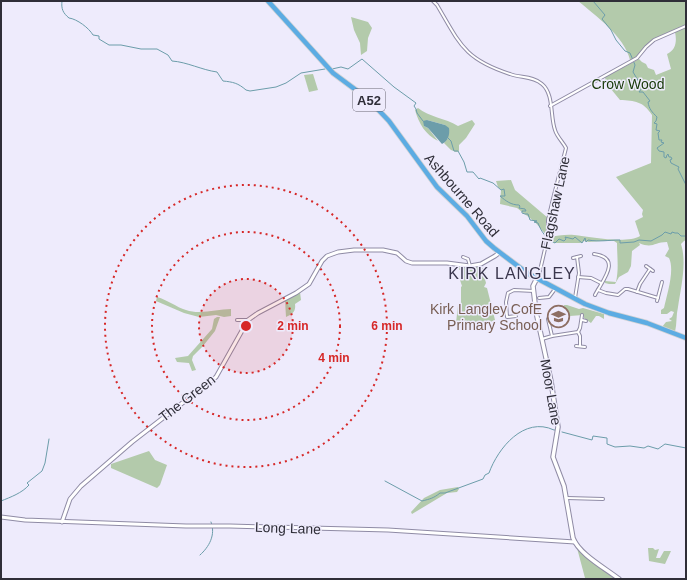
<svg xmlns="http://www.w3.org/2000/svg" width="687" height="580" viewBox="0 0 687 580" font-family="Helvetica,sans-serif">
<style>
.green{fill:#b3caab}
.water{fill:#6c9daa}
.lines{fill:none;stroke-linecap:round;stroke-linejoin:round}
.stream{stroke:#6c9daa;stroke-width:1}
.minor-casing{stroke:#8f8ba5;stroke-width:4}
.tertiary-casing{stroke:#8f8ba5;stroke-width:5}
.secondary-casing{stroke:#8f8ba5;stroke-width:5.5}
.trunk-casing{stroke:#d1d1d3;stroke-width:6}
.minor{stroke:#fff;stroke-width:2}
.tertiary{stroke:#fff;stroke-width:3}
.secondary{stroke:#fff;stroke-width:3.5}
.trunk{stroke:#5cace3;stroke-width:4.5}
.ring{fill:none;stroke:#d62828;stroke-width:2;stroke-dasharray:2 4}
.labels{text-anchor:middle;stroke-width:3;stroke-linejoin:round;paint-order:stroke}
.shield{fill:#eeebfc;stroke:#686773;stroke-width:1}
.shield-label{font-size:13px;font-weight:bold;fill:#2f2e38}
.park-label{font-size:14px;fill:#163806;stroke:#eeebfc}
.street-label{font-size:14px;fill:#2f2e38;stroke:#eeebfc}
.education-label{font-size:14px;fill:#785e54;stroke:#eeebfc;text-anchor:end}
.quarter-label{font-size:16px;letter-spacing:1px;fill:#3a364d;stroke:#eeebfc}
.centre{fill:#d62828;stroke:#eeebfc;stroke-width:2}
.ring-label{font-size:12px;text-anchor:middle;font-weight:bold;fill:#d62828;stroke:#eeebfc;stroke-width:3;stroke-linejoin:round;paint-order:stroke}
</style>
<rect width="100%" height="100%" fill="#eeebfc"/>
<g class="green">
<path d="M578 1H686V26L653 40 637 57 630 60C624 36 596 16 578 1Z"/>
<polygon points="351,17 368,22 372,28 368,38 367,51 361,55 360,43 354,30"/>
<path d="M686 27V240L684 241 681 244C687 263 681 287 678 307 676 315 677 324 675 332L662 327 666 322 672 321 669 319 672 317 674 312 671 311 667 314H661V310L664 308C667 294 675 270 669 258L665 256 669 249 667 242C654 242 653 249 639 243L640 245 632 251 631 266 628 272 619 277 615 284H609L605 283V281L616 282C619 269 617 256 617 243L614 241H601L589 242 584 241 580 243H554L548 240 549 237C557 236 566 234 574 235 590 237 627 244 640 236L635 221 643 217 642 214 643 210 616 177 651 163 652 115C643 101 635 101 620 100L606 83 605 77 639 59 642 62 646 64 648 68 654 70 656 75 671 69 667 54C676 50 677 41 675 32Z"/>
<polygon points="313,74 318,90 309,92 304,75"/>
<path d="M418 108C429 117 445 118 458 126L472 120 475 124 466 138 459 145V151L456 152 451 150 444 143 448 138 445 125 427 120 424 126 428 128 438 141C425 134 419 124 415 110Z"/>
<polygon points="511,180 515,190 548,218 547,236 535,222 517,208 500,204 501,190 498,187 496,181"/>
<polygon points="480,265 481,268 484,268 487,278 485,279 486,283 484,287 487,288 495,320 488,323 456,323 458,305 461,305 461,287 462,286 460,280 461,270 459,270 459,267 471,268"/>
<path d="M300 292 301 300 295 304C296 311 293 314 286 317L285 300Z"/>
<path d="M157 297C168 300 176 307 186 310 200 315 217 309 231 309V316L224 317 216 315 199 317 184 313 156 301Z"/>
<polygon points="564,305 567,305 579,309 583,308 604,314 604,319 599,316 596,316 591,323 584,318 583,315 570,316 567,318"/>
<polygon points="217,317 220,317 215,331 203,346 193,356 192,360 196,370 192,371 189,363 177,362 175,358 188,356 212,329 214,319"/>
<polygon points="149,451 155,460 167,465 160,485 157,488 111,468 111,464"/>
<polygon points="458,487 459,489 457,492 447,493 412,514 411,512 424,498 440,490"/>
<polygon points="577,548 615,579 585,578"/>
<polygon points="648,548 653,548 655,550 659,549 656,558 660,558 664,551 671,551 665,564 649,561"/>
</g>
<path class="water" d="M427 120 445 125 449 128C450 135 448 141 442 144L428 128 424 126 423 121Z"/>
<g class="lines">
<g class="stream">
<path d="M62 1C61 9 63 13 69 18 77 19 89 28 93 35L99 36V39L109 45H121L141 49H157L168 55 172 61C187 62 202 70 217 72L223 81C233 82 238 83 246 90L250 91 276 87 286 83 301 73 325 69"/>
<path d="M593 1 605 15 602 19 611 30 616 40 625 51 630 53 635 65 633 72 639 82 638 85 642 88 639 92H643L650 101 648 102C649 109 652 112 657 117L656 121 654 123 657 124 656 130 660 131 658 133 659 140H662L661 142 664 143 657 148 659 151 664 152V157L666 158 667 155 668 154 669 157H671L672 159 670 160 671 163 679 167 678 169 686 185"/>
<polyline points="332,69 341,67 348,69 362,59 394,87 416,103 414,106 416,109 417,113 423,121"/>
<path d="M447 137 451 141 454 151H458L464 162 467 172H473L479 179 480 178 493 183 501 190 504 189 505 196H500C506 201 511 205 519 205L520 206 519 208 525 209 526 211H522V213L525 214H528L530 220 537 221 534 222 538 223C541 231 546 239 555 243L559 239 564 241 566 239 565 237 573 239 575 237 582 243 585 238 586 242 588 240C599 242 609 240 620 240V243L634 242 639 240 651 241 662 235 665 232 671 234 672 232 675 233H678L681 236H686"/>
<polyline points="562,432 592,440 593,436 607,438 607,444 615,447 630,446 644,448 648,446 658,449 665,444 686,448"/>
<path d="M385 481 422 501C430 499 434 498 440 493H445L483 479 485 475 489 473C498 448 524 416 554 430H555"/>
<path d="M1 501C11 497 22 493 29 485L27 483 42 471 45 463 49 439"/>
<path d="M200 555C209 547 216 535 211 522"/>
</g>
<defs>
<g id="minor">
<path d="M433 1 437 5C460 44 464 59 510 74 520 78 533 76 542 84 554 94 550 116 555 130 557 137 563 142 566 148L553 199 548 220V236L538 279"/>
<polyline points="550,106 637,58 646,47 654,40 686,26"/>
<path d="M594 254C623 258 602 281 595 295"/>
<polyline points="463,257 468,259 470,266"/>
<polyline points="573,258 581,256"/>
<polyline points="646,266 653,271"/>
<polyline points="578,277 591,278 601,283"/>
<polyline points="598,290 606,293 618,295 625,289 628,289 658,298"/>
<polyline points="637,292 640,284 650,269"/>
<polyline points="539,298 549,297 555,289"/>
<polyline points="575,298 579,273 577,257"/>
<polyline points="657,301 662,282"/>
<polyline points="516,316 507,317 506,302 508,293 514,290 534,291"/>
<polyline points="237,320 248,320"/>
<polyline points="582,320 586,321"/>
<polyline points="578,332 580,336 580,346"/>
<polyline points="552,336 578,332 580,328 582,315"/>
<polyline points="542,339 552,336 548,319"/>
<polyline points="576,346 585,347"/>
<polyline points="567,498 603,499"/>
</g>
<g id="tertiary">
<polyline points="1,517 25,520 186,526 230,526 388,530 575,542"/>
<polyline points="62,522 70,499 81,486 132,442 216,377 248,320 258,313 296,293 309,284 322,261 327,256 338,252 354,250 383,250 397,253 406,261 412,263 447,263 470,266 481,264 495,256 499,253"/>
</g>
<path id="secondary" d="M537 278 533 286 536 312 551 381 558 427 553 457 564 486 573 538C579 554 605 568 619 579"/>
<polyline id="trunk" points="268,1 333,73 368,99 389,121 437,187 467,216 486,241 494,248 527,273 585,304 609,313 647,323 686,338"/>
</defs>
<use href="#minor" class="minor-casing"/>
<use href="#tertiary" class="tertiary-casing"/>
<use href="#secondary" class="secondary-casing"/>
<use href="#trunk" class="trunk-casing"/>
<use href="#minor" class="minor"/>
<use href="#tertiary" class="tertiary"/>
<use href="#secondary" class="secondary"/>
<use href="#trunk" class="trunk"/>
</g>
<circle cx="246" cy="326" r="47" fill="#d62828" fill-opacity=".12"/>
<g class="ring">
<circle cx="246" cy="326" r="47"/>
<circle cx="246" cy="326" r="94"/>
<circle cx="246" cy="326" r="141"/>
</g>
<defs>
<symbol id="school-ring" viewBox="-11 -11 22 22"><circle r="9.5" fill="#eeebfc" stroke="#8d6e63" stroke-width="1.5"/><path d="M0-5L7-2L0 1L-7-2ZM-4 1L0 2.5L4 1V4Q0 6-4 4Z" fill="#8d6e63"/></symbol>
</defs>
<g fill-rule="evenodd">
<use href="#school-ring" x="546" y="304" width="25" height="25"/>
</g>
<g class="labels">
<rect class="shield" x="353" y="89" width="32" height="22" rx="3"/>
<g class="shield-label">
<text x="369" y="105">A52</text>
</g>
<g class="park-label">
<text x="628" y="89">Crow Wood</text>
</g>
<g class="street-label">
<text transform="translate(462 195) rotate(49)" y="5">Ashbourne Road</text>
<text transform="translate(555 203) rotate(-78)" y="5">Flagshaw Lane</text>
<text transform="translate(551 392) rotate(80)" y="5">Moor Lane</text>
<text transform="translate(187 398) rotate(-38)" y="5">The Green</text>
<text transform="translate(288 528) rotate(2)" y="5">Long Lane</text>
</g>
<g class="education-label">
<text x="542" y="314">Kirk Langley CofE<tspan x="542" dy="16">Primary School</tspan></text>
</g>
<g class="quarter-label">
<text x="512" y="279">KIRK LANGLEY</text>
</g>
</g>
<circle cx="246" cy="326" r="6" class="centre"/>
<g class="ring-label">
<text x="293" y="330">2 min</text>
<text x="387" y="330">6 min</text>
<text x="334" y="362">4 min</text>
</g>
<rect width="687" height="580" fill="none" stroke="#2f2e38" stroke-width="4"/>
</svg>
